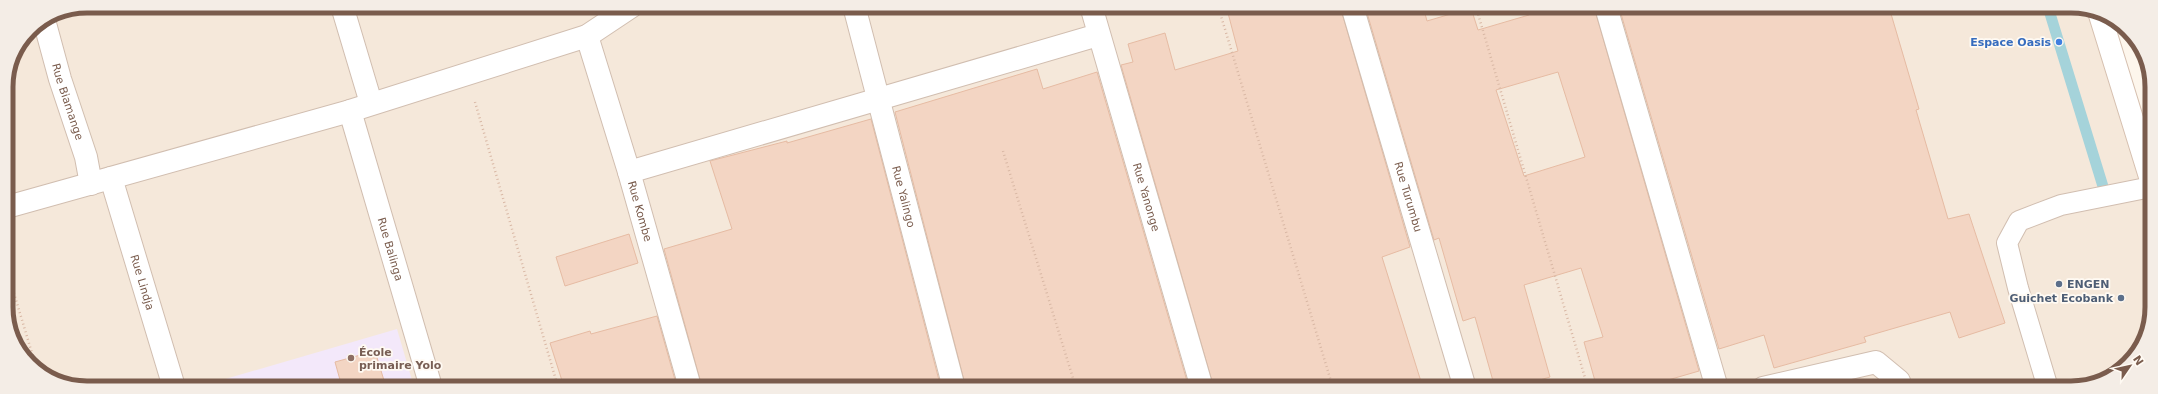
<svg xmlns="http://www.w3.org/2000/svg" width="2158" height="394" viewBox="0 0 2158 394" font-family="'DejaVu Sans',sans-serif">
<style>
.residential{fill:#f5e8da}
.education{fill:#f3e8fa}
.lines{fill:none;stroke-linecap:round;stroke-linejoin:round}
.stream{stroke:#a5d3da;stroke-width:11}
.building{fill:#f3d5c3;stroke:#e6bba3;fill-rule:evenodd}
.lane-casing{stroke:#d1beb0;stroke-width:22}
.street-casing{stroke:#d1beb0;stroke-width:24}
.secondary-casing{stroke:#d6c0b0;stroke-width:24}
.path{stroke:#d9b8a5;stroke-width:2.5;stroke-dasharray:1 3;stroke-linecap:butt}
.lane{stroke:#fff;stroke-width:20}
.street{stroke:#fff;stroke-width:22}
.secondary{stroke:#fff;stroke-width:22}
.shop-dot{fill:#3f7fe0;stroke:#fffaf3;stroke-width:1.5}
.service-dot{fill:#5c6f8a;stroke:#fffaf3;stroke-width:1.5}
.education-dot{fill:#8d6e63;stroke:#fffaf3;stroke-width:1.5}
.labels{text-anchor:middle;stroke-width:3.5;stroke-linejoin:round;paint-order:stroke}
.shop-label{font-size:11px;font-weight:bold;fill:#366cbe;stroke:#fffaf3;text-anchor:end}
.street-label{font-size:11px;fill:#7a5c4d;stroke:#fffaf3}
.service-label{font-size:11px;font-weight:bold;fill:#4e5e75;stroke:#fffaf3;text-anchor:start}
.education-label{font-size:11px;font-weight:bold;fill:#785e54;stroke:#fffaf3;text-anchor:start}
.rim{fill:none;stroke:#7a5c4d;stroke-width:5}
</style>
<rect width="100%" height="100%" fill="#fdf6ec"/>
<polygon class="residential" points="87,6 2082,7 2106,18 2151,170 2151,318 2144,343 2125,368 2076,388 76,387 33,368 8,323 6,86 12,56 30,29 56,12"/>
<polygon class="education" points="397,329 414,387 198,387"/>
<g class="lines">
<g class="stream">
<polyline points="2048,7 2105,193"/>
<polyline points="2000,388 2002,385"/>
</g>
</g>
<g class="building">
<polygon points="1251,6 1340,6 1410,247 1382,257 1423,388 1214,388 1121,65 1133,62 1128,44 1165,33 1175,70 1238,51 1228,13"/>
<path d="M1365 6H1423L1427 21 1471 8 1478 30 1529 15 1527 7H1594L1699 371 1644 387 1597 388 1584 342 1603 337 1581 268 1524 285 1550 377 1512 388H1495L1475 317 1463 321 1439 238 1434 240ZM1558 72 1585 157 1524 176 1496 90Z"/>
<polygon points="1619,7 1889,7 1919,109 1916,110 1948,219 1969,214 2005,323 1959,338 1950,312 1864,337 1866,342 1774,368 1764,335 1719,349"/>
<polygon points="1037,69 1043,89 1097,72 1189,388 966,388 895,112"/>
<polygon points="871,119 941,388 702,387 664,249 732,229 710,161 787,141 787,143"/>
<polygon points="629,234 638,263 565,286 556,257"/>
<polygon points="657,316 677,387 564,387 550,343 590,331 591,334"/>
<polygon points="375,351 386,387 342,387 335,362"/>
</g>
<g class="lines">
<defs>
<polyline id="lane" points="2048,388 2018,288 2007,243 2019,221 2061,205 2151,187"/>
<g id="street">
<polyline points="342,6 371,103"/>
<path id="s1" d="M854 6 954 388"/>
<path id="s2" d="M1091 6 1202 388"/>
<path id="s3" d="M1352 6 1465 388"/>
<polyline points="1606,7 1717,388"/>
<path id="s4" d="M44 20 60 79 86 157 91 184"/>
<path id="s5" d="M587 36 629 172 690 387"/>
<path id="s6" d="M350 111 431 387"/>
<polyline points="629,172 1098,35"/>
<path id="s7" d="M111 178 174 387"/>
<polyline points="7,207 350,111 587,36 632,6"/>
<polyline points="1763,388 1876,362 1899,381 1901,388"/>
</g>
<polyline id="secondary" points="2100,15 2151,180"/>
</defs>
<use href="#lane" class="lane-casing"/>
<use href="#street" class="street-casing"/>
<use href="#secondary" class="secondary-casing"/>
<g class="path">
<polyline points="1218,6 1333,388"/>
<polyline points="1476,7 1588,388"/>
<polyline points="475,102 558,387"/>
<polyline points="1003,151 1076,388"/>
<polyline points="7,270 37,370"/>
</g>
<use href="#lane" class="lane"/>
<use href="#street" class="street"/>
<use href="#secondary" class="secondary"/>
</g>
<circle class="shop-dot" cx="2059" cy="42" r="4"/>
<g class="service-dot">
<circle cx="2059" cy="284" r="4"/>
<circle cx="2121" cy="298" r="4"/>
</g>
<circle class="education-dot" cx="351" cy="358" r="4"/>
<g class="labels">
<g class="shop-label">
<text x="2051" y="46">Espace Oasis</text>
</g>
<g class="street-label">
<text dy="4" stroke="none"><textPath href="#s4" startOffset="85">Rue Biamange</textPath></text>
<text dy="4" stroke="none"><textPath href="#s1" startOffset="197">Rue Yalingo</textPath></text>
<text dy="4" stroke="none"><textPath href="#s2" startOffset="199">Rue Yanonge</textPath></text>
<text dy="4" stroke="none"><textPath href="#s3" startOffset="199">Rue Turumbu</textPath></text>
<text dy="4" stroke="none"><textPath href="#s5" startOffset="183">Rue Kombe</textPath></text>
<text dy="4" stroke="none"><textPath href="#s6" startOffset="144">Rue Balinga</textPath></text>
<text dy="4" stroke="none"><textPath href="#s7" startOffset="109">Rue Lindja</textPath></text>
</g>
<g class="service-label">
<text x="2067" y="288">ENGEN</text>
<text x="2113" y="302" text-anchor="end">Guichet Ecobank</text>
</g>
<g class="education-label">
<text x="359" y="356">École<tspan x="359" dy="13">primaire Yolo</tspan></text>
</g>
</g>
<path d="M0 0H2158V394H0ZM87 13H2071A74 74 0 0 1 2145 87V307A74 74 0 0 1 2071 381H87A74 74 0 0 1 13 307V87A74 74 0 0 1 87 13Z" fill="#f4ede6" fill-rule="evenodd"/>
<path class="rim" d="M87 13H2071A74 74 0 0 1 2145 87V307A74 74 0 0 1 2071 381H87A74 74 0 0 1 13 307V87A74 74 0 0 1 87 13Z"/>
<g transform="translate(2130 366) rotate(56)" stroke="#fffaf3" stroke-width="3" paint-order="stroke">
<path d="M0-3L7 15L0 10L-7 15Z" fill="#7a5c4d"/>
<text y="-6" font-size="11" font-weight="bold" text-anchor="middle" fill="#7a5c4d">N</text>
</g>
</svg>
